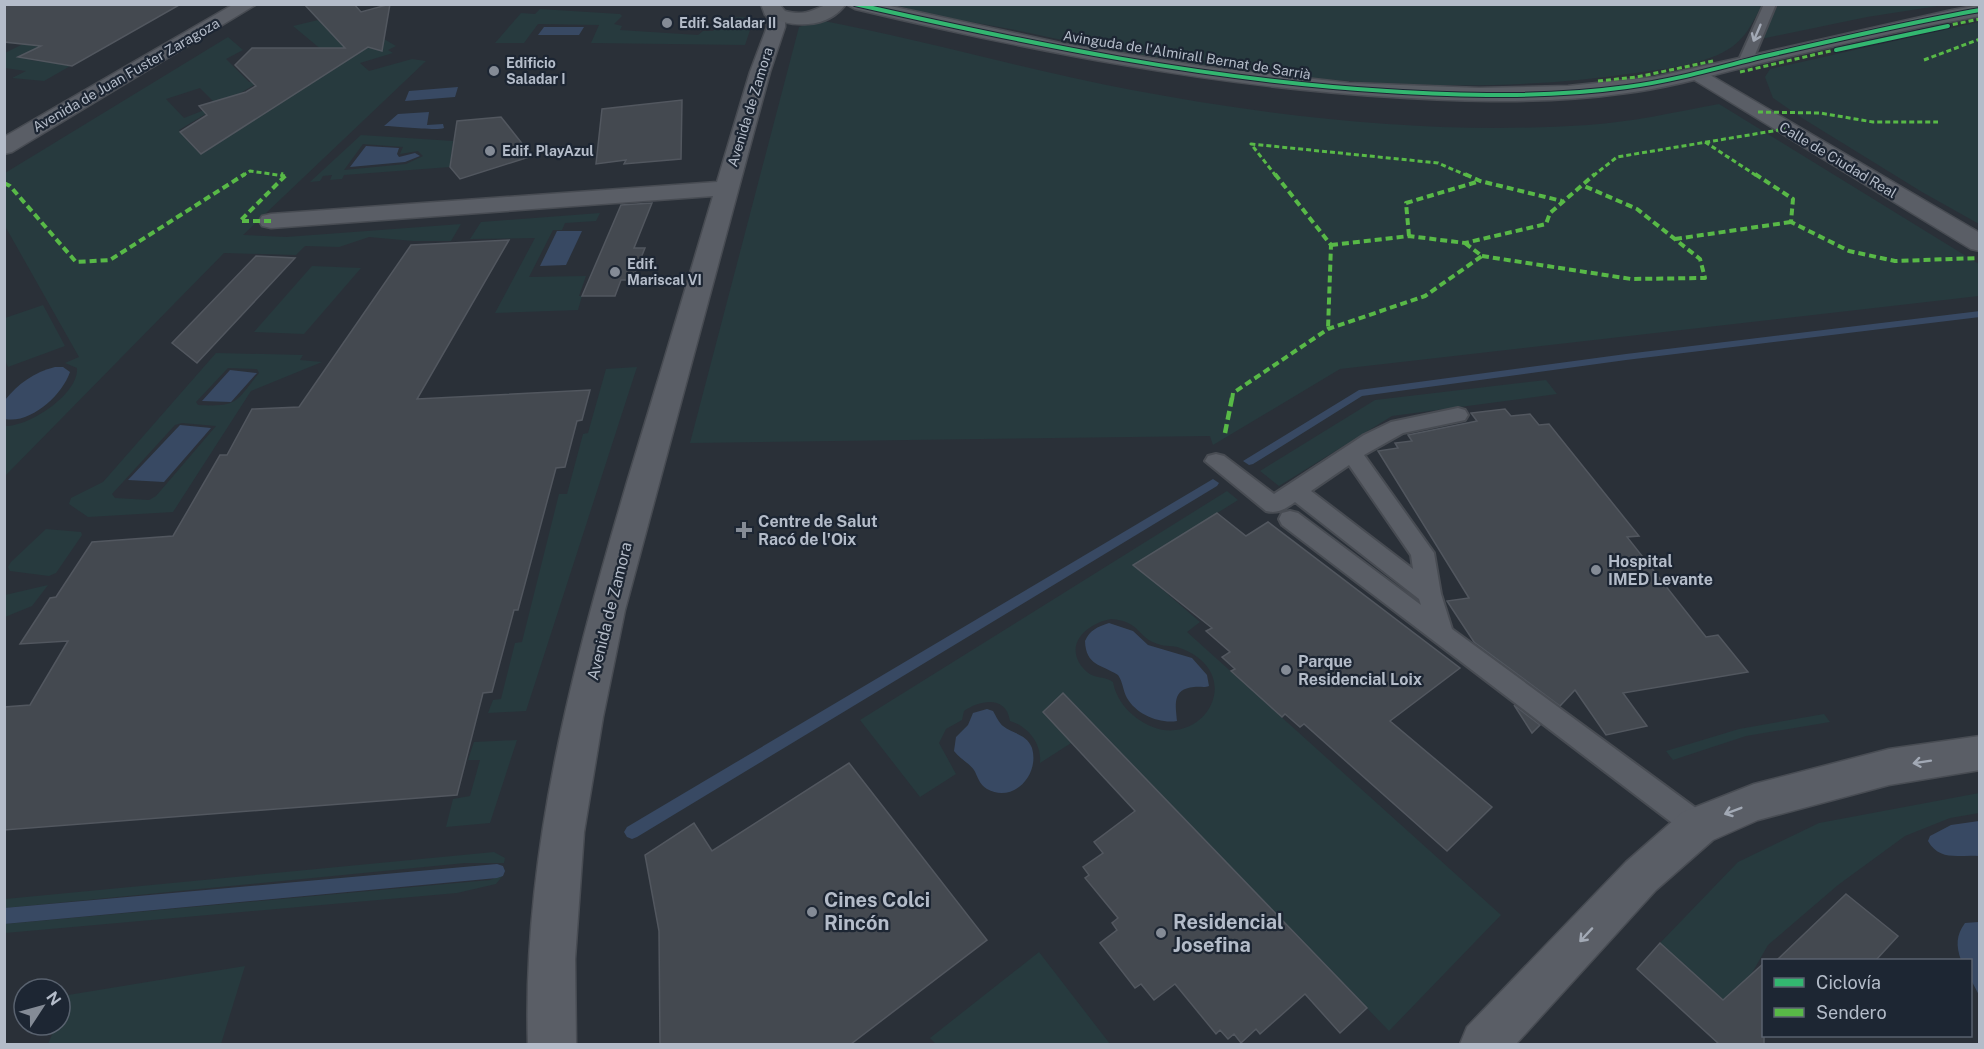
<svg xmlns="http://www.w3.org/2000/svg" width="1984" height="1049" viewBox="0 0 1984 1049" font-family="'Public Sans',sans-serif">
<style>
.green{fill:#273a3e;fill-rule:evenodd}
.water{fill:#384963}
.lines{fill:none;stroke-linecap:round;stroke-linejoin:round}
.stream{fill:#384963;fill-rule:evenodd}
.building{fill:#444950;stroke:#52575f;stroke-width:1.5}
.lane-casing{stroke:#484c53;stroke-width:4}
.street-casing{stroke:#484c53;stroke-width:3}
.secondary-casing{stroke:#484c53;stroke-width:3}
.lane{fill:#5a5e66;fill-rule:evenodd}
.street{fill:#5a5e66;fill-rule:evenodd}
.secondary{fill:#595d64;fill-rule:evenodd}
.quiet-far2{stroke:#58b947;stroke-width:3;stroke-dasharray:5 3;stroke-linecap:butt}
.quiet-far1{stroke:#58b947;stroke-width:4;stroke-dasharray:7 4;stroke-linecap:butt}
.quiet{stroke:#58b947;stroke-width:4.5;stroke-dasharray:9 4.5;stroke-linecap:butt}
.cycleway-casing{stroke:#1d2633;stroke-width:6}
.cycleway{stroke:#33b770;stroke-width:4}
.oneway{stroke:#a2a9b5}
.poi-dot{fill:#848b96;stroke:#1d2633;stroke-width:2}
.labels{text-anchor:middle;stroke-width:4.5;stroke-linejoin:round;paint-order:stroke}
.far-poi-label{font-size:14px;font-weight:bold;fill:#b4bcc9;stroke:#1d2633;text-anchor:start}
.far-street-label{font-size:14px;fill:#b4bcc9;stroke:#1d2633}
.poi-label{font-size:16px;font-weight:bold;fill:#b4bcc9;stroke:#1d2633;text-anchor:start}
.street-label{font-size:16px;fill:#b4bcc9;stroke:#1d2633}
.near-poi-label{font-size:20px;font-weight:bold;fill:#b4bcc9;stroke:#1d2633;text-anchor:start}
</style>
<rect width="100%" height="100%" fill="#2a3038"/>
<g class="green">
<path d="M896 5H1762C1752 23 1746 39 1727 50 1702 65 1664 69 1635 73 1440 103 1212 74 1020 31 981 23 933 17 896 5Z"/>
<polygon points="1778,5 1778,4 1944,5 1867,17 1761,39"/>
<polygon points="540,9 620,14 622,16 614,24 622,26 620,30 698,35 703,31 713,31 723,18 743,17 753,21 745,45 591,43 599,25 538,24 524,43 495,43 521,13 535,14"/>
<path d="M318 20 325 27 360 25 396 46 388 50 393 53 360 63 369 71 412 59 426 61 243 235 286 237 461 224 451 241H413L369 237 339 247 305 246 296 255 224 253 5 476V426C29 427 79 394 77 368L65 363 79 357 5 226V173L228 37 243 50 226 59 249 82 264 79 179 130 201 154 340 65 293 26ZM200 88 217 105 184 118 166 99Z"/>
<path d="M819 20C924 40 1027 70 1132 90 1281 118 1436 135 1588 125 1632 122 1676 112 1719 104L1979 264V296L1340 369 1213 445 1210 436 690 443 799 27Z"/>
<polygon points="1979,22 1979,224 1922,192 1802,118 1773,98 1765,77 1770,69"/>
<polygon points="53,29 125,36 119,39 77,35 30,60 72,65 44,81 12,78 26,71 5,68 5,53"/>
<path d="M361 135 453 141 450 167 344 175 342 179 330 180 332 175 323 176 320 181 310 182ZM363 144 403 147 400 154 418 151 423 156 406 164 344 170Z"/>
<polygon points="600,213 596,221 565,223 562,230 553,230 529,277 586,276 579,296 582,296 578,310 495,313 535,238 470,239 481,222"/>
<polygon points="312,266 361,268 304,334 254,332"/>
<polygon points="43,305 65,346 8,367 5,360 5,318"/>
<path d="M216 353 303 355 300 360 322 362 251 391 173 512 88 517 69 504 71 498 103 482ZM228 368 257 369 259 373C235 403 238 407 198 405L196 402ZM182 423 216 426 156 496 149 500 115 498 112 494 175 425Z"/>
<polygon points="637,367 526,711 488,713 493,700 501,699 515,643 522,642 559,494 567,494 583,434 588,433 606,369"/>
<polygon points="1546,380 1557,394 1392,416 1279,486 1260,471 1375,400"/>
<path d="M1227 491 1238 500 1134 565 1200 622 1187 632 1501 915 1389 1031 1096 727 1040 763C1042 744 1028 726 1010 721 1006 695 980 700 964 711L962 720 946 729 939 743 956 774 920 797 860 720ZM1111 619C1141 621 1137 638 1158 644 1165 647 1173 645 1180 648 1255 676 1194 765 1134 716 1124 708 1115 695 1113 682 1106 676 1095 679 1087 672 1061 648 1084 624 1111 619Z"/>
<polygon points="46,529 81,532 82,535 56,573 49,576 10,571 8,567 11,562"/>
<polygon points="48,585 32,606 5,617 5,595"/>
<polygon points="1824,714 1830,722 1746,736 1673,760 1666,751 1739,729"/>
<polygon points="517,740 490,823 446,827 453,799 470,796 480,760 468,760 474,742"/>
<polygon points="1979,793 1979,813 1950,818 1905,836 1838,885 1768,945 1752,973 1723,1000 1660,943 1738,862 1819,823"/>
<polygon points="494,852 505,858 504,863 465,863 5,908 5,899"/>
<polygon points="504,874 496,884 457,893 5,933 5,924 490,880"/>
<polygon points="1039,952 1110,1044 936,1044 930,1038"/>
<polygon points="245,966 221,1044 48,1044 56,1025 60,1025 60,1016 68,995"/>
</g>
<g class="water">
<polygon points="544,27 584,27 579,35 538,35"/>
<polygon points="458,87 455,97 405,101 409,91"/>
<path d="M429 112 427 125 443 124 444 128C437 131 396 126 384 126L398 114Z"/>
<polygon points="366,146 399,148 397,154 399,157 415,153 420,156 405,162 350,167"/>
<polygon points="557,231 582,231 566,265 540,266"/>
<path d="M55 367H63L70 372C62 395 31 424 5 419V400C18 384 34 372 55 367Z"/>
<polygon points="230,370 257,373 231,402 202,401"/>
<polygon points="180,425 211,428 164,482 128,480"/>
<path d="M1109 623 1133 631 1148 645 1192 658 1207 675 1209 686C1204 688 1200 686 1194 687 1171 689 1176 706 1177 721 1159 724 1136 714 1127 698 1123 691 1123 682 1118 675 1101 664 1086 666 1085 641 1090 630 1097 627 1109 623Z"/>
<path d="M987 709 993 711C996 716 999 723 1003 726 1013 734 1027 734 1032 748 1040 775 1013 804 987 789 979 784 978 777 974 770 969 763 960 759 954 751L956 737 968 725 973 713Z"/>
<path d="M1979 821V856C1959 854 1940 862 1928 841L1930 836 1951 825Z"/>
<path d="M1979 922H1980L1979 995 1971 980 1970 960H1961C1956 946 1956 935 1965 923Z"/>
</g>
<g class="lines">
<g class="stream">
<polygon points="1980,311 1980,317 1626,360 1362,396 1253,464 1249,465 1243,461 1359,390 1626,354"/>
<polygon points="1213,479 1219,483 1217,486 637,837 632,839 627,837 624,832 627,827"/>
<polygon points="497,864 503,866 505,871 503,876 497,878 4,924 4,908"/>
</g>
</g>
<g class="building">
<polygon points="4,4 181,4 72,66 18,57 41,46 4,42"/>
<polygon points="304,4 354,4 361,12 390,4 382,51 368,47 201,154 180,132 207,115 199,106 246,92 256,86 235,65 252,48 345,48"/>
<polygon points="682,100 681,159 624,164 626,160 596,164 602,109"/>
<polygon points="501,117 532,156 460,179 450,167 457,121"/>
<polygon points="652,203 634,248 645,248 632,280 621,280 615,296 582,296 621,205"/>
<polygon points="509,240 417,399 590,390 582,420 577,421 565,467 556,468 518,610 514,610 492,692 483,693 457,795 4,830 4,707 30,705 68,641 20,644 50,598 56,597 92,542 173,536 220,455 227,455 252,409 299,407 411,245"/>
<polygon points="256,256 295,258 197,363 172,343"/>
<polygon points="1505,409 1511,416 1530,414 1539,425 1549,424 1639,536 1627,537 1706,637 1718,635 1748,672 1623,693 1647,726 1606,735 1575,690 1560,706 1474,642 1447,601 1469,598 1378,451 1398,448 1395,443 1412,441 1408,435 1477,421 1471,413"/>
<polygon points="1217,513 1246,536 1268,522 1460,668 1390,721 1492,807 1447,851 1304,724 1300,727 1285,714 1282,717 1231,671 1235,669 1222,657 1230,652 1206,631 1212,628 1133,565"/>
<polygon points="1063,693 1367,1008 1340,1033 1305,994 1260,1034 1256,1029 1241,1043 1234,1034 1228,1039 1220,1030 1216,1034 1175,984 1154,1000 1141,984 1135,988 1100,943 1117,930 1112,923 1118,918 1085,878 1089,875 1083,867 1103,853 1094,842 1135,811 1043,712"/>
<polygon points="1514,705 1540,725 1532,733"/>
<polygon points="849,763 987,940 851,1044 660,1044 659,931 645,855 694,823 712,851"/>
<polygon points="1846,894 1898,936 1876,960 1777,960"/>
<polygon points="1660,943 1723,1000 1764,963 1764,1044 1719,1044 1637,969"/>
</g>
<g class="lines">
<defs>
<g id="lane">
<polygon points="1764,4 1776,4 1752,62 1745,66 1740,65 1738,62"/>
<path d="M1458 408 1465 410 1468 415 1465 420 1403 433 1364 455 1434 553 1441 594 1452 629 1708 817 1712 826 1708 835 1698 839 1688 835 1282 525 1279 519 1282 513 1290 511 1298 513 1421 605 1419 599 1295 502C1285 509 1278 514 1266 511L1205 461 1208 456 1216 454 1224 456 1274 494 1364 435 1391 422ZM1349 465 1411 555 1413 569 1311 491Z"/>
</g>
<g id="street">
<polygon points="234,4 257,4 12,152 4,154 4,137"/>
<path d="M776 8 785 14V27L770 72 625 610 603 717 584 832 575 959 576 1044H528C522 852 574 662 628 479 657 385 685 290 713 196L271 228 262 226 259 221 262 216 271 214 717 182 750 72 767 27V14Z"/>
<polygon points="1698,68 1980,233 1980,251 1971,249 1691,78 1688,74 1691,70"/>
<polygon points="1980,736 1980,770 1889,785 1758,820 1713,840 1656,890 1516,1044 1460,1044 1467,1027 1626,862 1683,812 1754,784 1889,749"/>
</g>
<g id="secondary">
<path d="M761 4H779L785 11C804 16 810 11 826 5 831 3 840 4 846 4 827 30 790 28 765 15Z"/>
<path d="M846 4H881L1065 44 1207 67 1349 83 1479 88 1568 86 1655 77 1952 10 1980 5V16C1906 29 1834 46 1761 63 1716 74 1673 87 1627 93 1549 104 1470 102 1392 97 1210 86 1032 51 855 9Z"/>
</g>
</defs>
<use href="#lane" class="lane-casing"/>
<use href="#street" class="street-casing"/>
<use href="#secondary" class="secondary-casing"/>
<use href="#lane" class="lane"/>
<use href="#street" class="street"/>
<use href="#secondary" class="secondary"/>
<g class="quiet-far2">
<polyline points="1945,26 1980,19"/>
<polyline points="1924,60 1980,39"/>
<polyline points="1740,72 1839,49"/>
<polyline points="1598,81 1637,77 1713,61"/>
<polyline points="1758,112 1820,113 1873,122 1938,122"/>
<polyline points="1705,142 1757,176"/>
<polyline points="242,176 250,171 285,176"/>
<polyline points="1276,176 1251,144 1438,163 1468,176"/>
<polyline points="1593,176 1617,157 1785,129"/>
</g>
<g class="quiet-far1">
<polyline points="1275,174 1331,245 1328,329"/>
<polyline points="1465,174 1480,181 1562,201"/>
<polyline points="1755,174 1793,199 1791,222 1849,251 1895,261 1980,258"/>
<polyline points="4,183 10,186 76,262 110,260 245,174"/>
<polyline points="271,221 240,221 286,175 281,174"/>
<polyline points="1409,236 1406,203 1480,181"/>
<polyline points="1675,239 1791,222"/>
<polyline points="1331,245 1409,236 1465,243 1546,224 1550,213 1595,174"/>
<polyline points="1482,256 1631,279 1705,278 1700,259 1637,209 1582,185"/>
<polyline points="1232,400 1233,393 1328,329 1425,296 1482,256 1465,243"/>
</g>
<polyline class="quiet" points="1225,433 1232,398"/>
<defs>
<g id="cycleway">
<path d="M855 4C1030 44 1207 80 1387 91 1466 96 1547 98 1627 87 1673 81 1717 68 1761 57 1834 40 1907 23 1980 10"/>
<polyline points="1836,50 1948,26"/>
</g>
</defs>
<use href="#cycleway" class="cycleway-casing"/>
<use href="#cycleway" class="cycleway"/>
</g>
<defs><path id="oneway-shaft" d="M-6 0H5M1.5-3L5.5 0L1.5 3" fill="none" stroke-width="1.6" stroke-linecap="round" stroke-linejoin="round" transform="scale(1.5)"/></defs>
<g class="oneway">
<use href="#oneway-shaft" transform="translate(1757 33) rotate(113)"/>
<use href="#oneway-shaft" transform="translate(1922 762) rotate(171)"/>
<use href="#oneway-shaft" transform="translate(1733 811) rotate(159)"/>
<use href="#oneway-shaft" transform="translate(1586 935) rotate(133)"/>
</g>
<g class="poi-dot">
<circle cx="667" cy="23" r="6"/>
<circle cx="494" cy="71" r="6"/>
<circle cx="490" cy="151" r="6"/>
<circle cx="615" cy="272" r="6"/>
<path d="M741 521h6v6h6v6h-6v6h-6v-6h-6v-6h6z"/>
<circle cx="1596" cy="570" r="6"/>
<circle cx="1286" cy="670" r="6"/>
<circle cx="812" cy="912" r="6"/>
<circle cx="1161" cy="933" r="6"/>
</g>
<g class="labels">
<g class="far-poi-label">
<text x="679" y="28">Edif. Saladar II</text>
<text x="506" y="68">Edificio<tspan x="506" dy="16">Saladar I</tspan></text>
<text x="502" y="156">Edif. PlayAzul</text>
<text x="627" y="269">Edif.<tspan x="627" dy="16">Mariscal VI</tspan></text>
</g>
<g class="far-street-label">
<text transform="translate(1187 55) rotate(9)" y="5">Avinguda de l'Almirall Bernat de Sarrià</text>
<text transform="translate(126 75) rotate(-30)" y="5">Avenida de Juan Fuster Zaragoza</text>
<text transform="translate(750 107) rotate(-73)" y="5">Avenida de Zamora</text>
<text transform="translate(1838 160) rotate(31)" y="5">Calle de Ciudad Real</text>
</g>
<g class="poi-label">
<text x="758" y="527">Centre de Salut<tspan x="758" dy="18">Racó de l'Oix</tspan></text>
<text x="1608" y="567">Hospital<tspan x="1608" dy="18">IMED Levante</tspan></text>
<text x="1298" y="667">Parque<tspan x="1298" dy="18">Residencial Loix</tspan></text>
</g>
<g class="street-label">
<text transform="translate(609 611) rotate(-76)" y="6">Avenida de Zamora</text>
</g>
<g class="near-poi-label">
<text x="824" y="907">Cines Colci<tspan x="824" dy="23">Rincón</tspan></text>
<text x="1173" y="929">Residencial<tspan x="1173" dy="23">Josefina</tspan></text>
</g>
</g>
<rect width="1984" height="1049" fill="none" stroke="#b4bcc9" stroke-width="12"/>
<rect x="1762" y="959" width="210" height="78" fill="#1d2633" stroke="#59626f" stroke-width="1.5"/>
<rect x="1774" y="978" width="30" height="9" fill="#33b770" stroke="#59626f" stroke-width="1.5"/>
<text x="1816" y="989" font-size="18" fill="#b4bcc9">Ciclovía</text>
<rect x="1774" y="1008" width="30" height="9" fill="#58b947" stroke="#59626f" stroke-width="1.5"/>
<text x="1816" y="1019" font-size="18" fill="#b4bcc9">Sendero</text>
<g transform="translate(42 1007) rotate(54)"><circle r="28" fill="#1d2633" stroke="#59626f" stroke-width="1.5"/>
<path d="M0-4.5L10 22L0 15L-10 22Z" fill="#848b96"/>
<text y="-9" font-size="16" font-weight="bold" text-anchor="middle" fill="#b4bcc9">N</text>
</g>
</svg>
